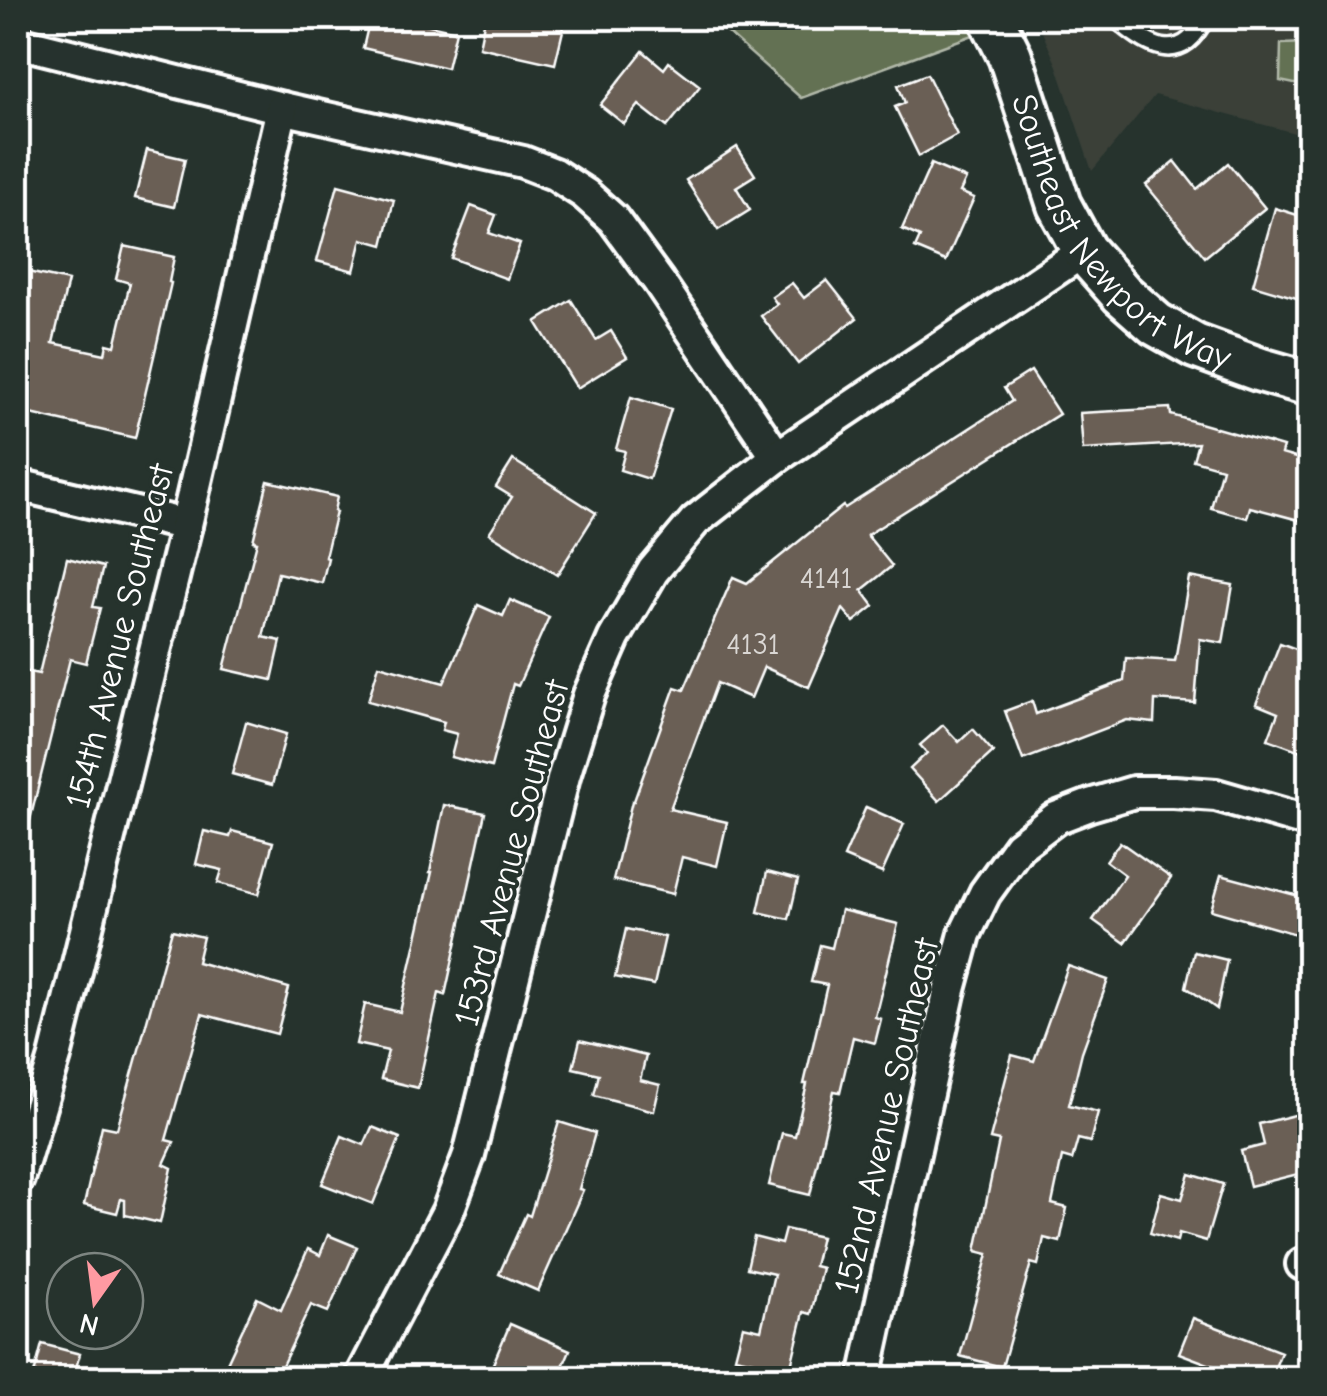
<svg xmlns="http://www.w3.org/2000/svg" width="1327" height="1396" viewBox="0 0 1327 1396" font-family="'Comic Neue',sans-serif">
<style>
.built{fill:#3a4039}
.green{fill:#637153;stroke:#b1b8a9;stroke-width:2.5}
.building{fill:#6a5f55;stroke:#fff;stroke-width:2.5}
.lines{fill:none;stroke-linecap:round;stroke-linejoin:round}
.lane-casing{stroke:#fff;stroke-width:22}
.street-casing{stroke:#fff;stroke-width:38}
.secondary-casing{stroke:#fff;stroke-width:50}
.lane{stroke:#26332d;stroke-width:15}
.street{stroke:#26332d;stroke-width:30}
.secondary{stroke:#26332d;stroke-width:42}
.labels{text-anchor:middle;stroke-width:8;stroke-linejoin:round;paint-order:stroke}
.number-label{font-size:30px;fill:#dad7d4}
.street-label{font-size:35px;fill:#fff;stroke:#26332d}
</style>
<rect width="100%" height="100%" fill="#26332d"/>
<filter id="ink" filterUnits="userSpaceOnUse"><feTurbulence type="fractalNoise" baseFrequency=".01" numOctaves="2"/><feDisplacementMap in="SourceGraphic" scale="20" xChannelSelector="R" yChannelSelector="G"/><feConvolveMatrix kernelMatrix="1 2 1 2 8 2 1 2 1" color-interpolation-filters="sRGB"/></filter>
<g filter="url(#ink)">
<polygon class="built" points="1036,18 1309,18 1309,137 1155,95 1092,171 1057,66"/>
<g class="green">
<polygon points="711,18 895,18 984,31 801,98"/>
<polygon points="1309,43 1309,87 1280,81 1281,44"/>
</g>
<g class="building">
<polygon points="370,18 398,18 456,31 447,68 363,48"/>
<polygon points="485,18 566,18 555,64 479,47"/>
<polygon points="643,51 664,69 669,62 700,86 667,127 639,105 624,124 600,105"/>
<polygon points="927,74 957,135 919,156 895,107 905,103 898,85"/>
<polygon points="737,147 755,175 736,187 750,210 718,230 686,180"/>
<polygon points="147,150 185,159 174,207 135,198"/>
<polygon points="1175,161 1197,189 1228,163 1265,208 1205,257 1146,185"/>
<polygon points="931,164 966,179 960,192 974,198 946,261 915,248 920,237 902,229"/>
<polygon points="338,185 394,200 383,245 362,239 354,271 317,261"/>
<polygon points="471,206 496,215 489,233 520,244 507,279 451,258"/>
<polygon points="1275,208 1310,219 1310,302 1253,285"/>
<polygon points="124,246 174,257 169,282 171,283 135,438 18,411 18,316 28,272 68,281 53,343 105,354 107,344 115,346 130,283 116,279"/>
<polygon points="827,280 857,318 798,364 761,316 777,304 772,297 792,283 804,298"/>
<polygon points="571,300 596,340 611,331 627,357 577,388 536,322"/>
<polygon points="1031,371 1059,414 867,535 892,566 862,590 874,606 854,622 843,609 809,687 764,667 751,698 717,683 670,809 727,822 717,866 682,857 673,894 613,880 632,801 634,801 675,687 684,690 733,577 747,583 843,506 845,508 1012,401 1004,388"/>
<polygon points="631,397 671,409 649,479 620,470 625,451 616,449"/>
<polygon points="1170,408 1171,415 1283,447 1281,454 1310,462 1310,523 1250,507 1247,518 1211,508 1222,468 1193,460 1198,443 1083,450 1080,413"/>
<polygon points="513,460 596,513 557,575 489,533 512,497 496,487"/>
<polygon points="268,481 337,497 334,511 336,512 325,557 328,558 322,583 278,573 263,637 281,641 272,680 224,669 257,542 253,541"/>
<polygon points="67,558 103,567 93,607 100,608 86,663 70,659 26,836 18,835 18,700 24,671 39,674"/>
<polygon points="1189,577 1233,585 1223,643 1200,639 1195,703 1155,700 1154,723 1127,720 1023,760 1005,711 1032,701 1036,714 1124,681 1126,658 1175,661"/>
<polygon points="510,600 549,617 518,686 513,684 491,767 451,757 457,734 442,730 444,722 368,701 379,665 444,683 478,605 503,616"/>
<polygon points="1280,643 1310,654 1310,734 1303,752 1268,739 1278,713 1256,704"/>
<polygon points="246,722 286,734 272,785 232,774"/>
<polygon points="943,725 959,742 973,729 993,752 939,801 910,769 927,753 920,745"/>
<polygon points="444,805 485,813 445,995 439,993 418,1088 381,1079 388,1051 356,1044 365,1004 400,1012 432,872 430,872"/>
<polygon points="866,807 904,824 882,873 844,857"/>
<polygon points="204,831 230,837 232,831 273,842 259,894 218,883 222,870 196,864"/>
<polygon points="1120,842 1171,878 1125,943 1093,920 1125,875 1106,861"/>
<polygon points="767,872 798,880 789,919 758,912"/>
<polygon points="1221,875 1310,899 1310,938 1211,910"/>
<polygon points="841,910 898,924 875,1017 881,1019 875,1043 853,1037 840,1092 834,1091 810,1195 769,1185 782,1133 795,1136 807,1084 804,1084 827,985 811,982 820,945 832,948"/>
<polygon points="626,929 665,937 654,985 615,977"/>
<polygon points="172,930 203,937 197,962 289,988 277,1034 202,1014 166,1140 174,1142 164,1164 172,1168 160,1223 125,1215 125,1200 121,1199 117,1213 84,1205 102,1126 117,1129"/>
<polygon points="1194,952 1227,960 1217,1009 1186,987"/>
<polygon points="1068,966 1108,980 1082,1052 1069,1105 1098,1112 1090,1142 1078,1139 1072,1160 1062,1157 1052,1204 1067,1208 1060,1242 1044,1238 1038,1265 1031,1263 1002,1367 960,1356 988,1254 976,1251 999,1141 990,1139 1012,1055 1034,1061"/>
<polygon points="580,1040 646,1056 640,1080 660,1085 654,1111 594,1095 599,1074 573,1068"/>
<polygon points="1310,1111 1310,1171 1250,1186 1241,1151 1264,1145 1259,1124"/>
<polygon points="559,1122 595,1133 579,1189 583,1190 538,1291 499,1274 526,1214 530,1216"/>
<polygon points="372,1127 400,1138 373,1204 322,1184 342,1136 364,1145"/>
<polygon points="1190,1174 1223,1184 1206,1241 1179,1233 1177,1241 1150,1233 1161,1193 1182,1199"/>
<polygon points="785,1229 821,1237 814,1266 822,1268 811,1314 804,1312 788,1378 750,1378 754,1361 735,1357 743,1326 761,1330 774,1274 747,1268 754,1237 781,1244"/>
<polygon points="328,1235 357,1247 328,1312 311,1305 276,1378 220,1378 257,1298 281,1310 308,1249 320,1255"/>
<polygon points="1193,1318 1281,1352 1271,1378 1215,1378 1219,1368 1179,1353"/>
<polygon points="510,1324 570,1350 558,1378 487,1378"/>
<polygon points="42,1344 80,1354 73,1378 33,1378"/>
</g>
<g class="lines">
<defs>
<path id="lane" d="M1115 18C1146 45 1180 69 1205 18"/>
<g id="street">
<polyline points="18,42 282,108 523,162 554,174 585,194 613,219 659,282 777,457"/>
<polyline points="18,485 186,525"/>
<polyline points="18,1179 55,1057 186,525 282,108"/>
<polyline points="1302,1264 1310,1266"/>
<polyline points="361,1378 448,1211 469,1155 564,776 589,695 614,638 653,571 695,521 777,457 1084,251"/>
<polyline points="865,1378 949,993 965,934 985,893 1019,846 1056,818 1090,805 1134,792 1174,792 1216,795 1310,822"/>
</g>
<g id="secondary">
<path id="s1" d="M991 18 1010 56 1059 205 1084 251 1122 294 1156 324 1195 346 1261 370 1310 384"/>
</g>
</defs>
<use href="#lane" class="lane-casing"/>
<use href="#street" class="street-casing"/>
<use href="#secondary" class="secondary-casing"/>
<use href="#lane" class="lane"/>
<use href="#street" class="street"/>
<use href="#secondary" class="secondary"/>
</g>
</g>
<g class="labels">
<g class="number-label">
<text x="826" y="588">4141</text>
<text x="753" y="654">4131</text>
</g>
<g class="street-label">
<text dy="12" stroke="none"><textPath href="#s1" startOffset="260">Southeast Newport Way</textPath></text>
<text transform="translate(119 636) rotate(-76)" y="12">154th Avenue Southeast</text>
<text transform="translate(511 853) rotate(-75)" y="12">153rd Avenue Southeast</text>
<text transform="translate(886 1116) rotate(-77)" y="12">152nd Avenue Southeast</text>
</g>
</g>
<rect width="1327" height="1396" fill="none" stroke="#26332d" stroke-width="60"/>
<rect x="30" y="30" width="1267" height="1336" fill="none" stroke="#fff" stroke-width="4" filter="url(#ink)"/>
<g transform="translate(95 1301) rotate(194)"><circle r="48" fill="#26332d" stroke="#7d8581" stroke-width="2.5"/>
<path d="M0-8L18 38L0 25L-18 38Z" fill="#ff9aa2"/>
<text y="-15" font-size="28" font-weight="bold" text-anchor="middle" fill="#ffffff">N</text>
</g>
</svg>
